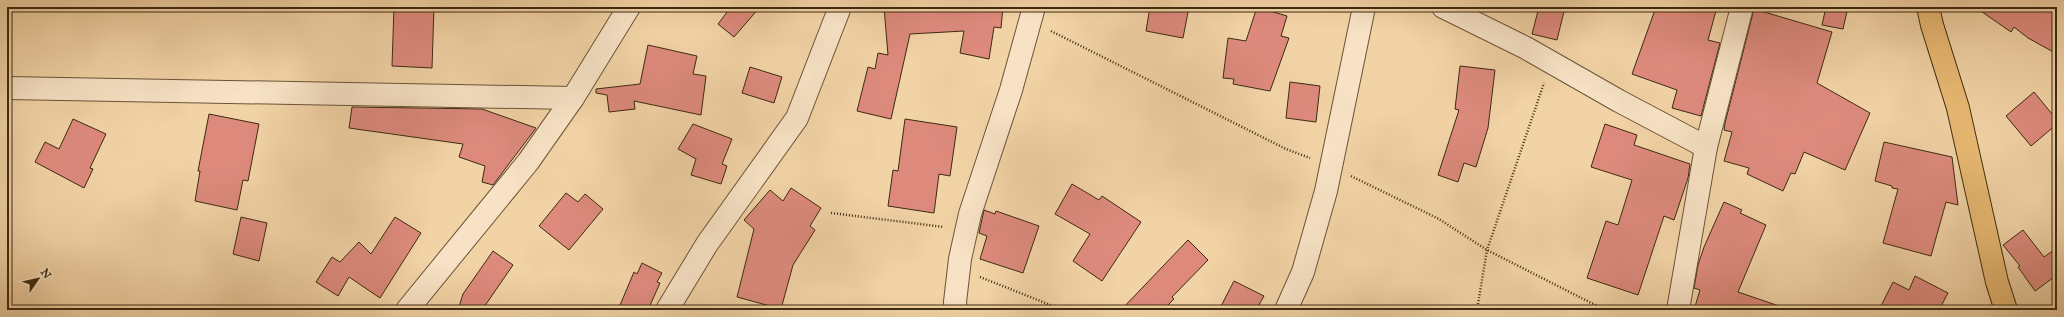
<svg xmlns="http://www.w3.org/2000/svg" width="2064" height="317" viewBox="0 0 2064 317" font-family="'IM FELL Great Primer',serif">
<style>
.building{fill:#dd8a7d;stroke:#3c2a10}
.lines{fill:none;stroke-linecap:round;stroke-linejoin:round}
.minor-casing{stroke:#6a5436;stroke-width:24}
.major-casing{stroke:#3c2a10;stroke-width:24}
.path{stroke:#3c2a10;stroke-width:2.5;stroke-dasharray:1 2;stroke-linecap:butt}
.minor{stroke:#f7e2c5;stroke-width:22}
.major{stroke:#e9ba73;stroke-width:22}
</style>
<rect width="100%" height="100%" fill="#f2d3a6"/>
<filter id="stains"><feTurbulence type="fractalNoise" baseFrequency=".005" numOctaves="4"/><feColorMatrix values="0 0 0 0 .2 0 0 0 0 .09 0 0 0 0 .02 0 0 0 .5 -.17"/></filter>
<radialGradient id="worn" r=".72"><stop offset=".6" stop-color="#630" stop-opacity="0"/><stop offset="1" stop-color="#630" stop-opacity=".3"/></radialGradient>
<g class="building">
<polygon points="394,7 434,7 432,68 392,66"/>
<polygon points="731,7 760,7 734,37 718,24"/>
<polygon points="884,7 1003,7 1001,28 994,27 989,59 960,53 964,31 910,34 891,119 857,111 868,67 875,69 878,53 888,55"/>
<polygon points="1150,7 1189,7 1183,38 1146,31"/>
<polygon points="1257,7 1287,16 1281,36 1289,38 1270,91 1233,84 1234,79 1223,78 1228,38 1246,41"/>
<polygon points="1539,7 1565,7 1557,40 1532,34"/>
<polygon points="1656,7 1717,7 1708,40 1720,43 1701,116 1672,108 1677,90 1632,74"/>
<polygon points="1826,7 1848,7 1843,29 1822,25"/>
<polygon points="1975,7 2057,7 2057,54 2028,38 2014,27 2011,32"/>
<polygon points="1754,9 1832,32 1817,83 1870,113 1845,170 1804,152 1795,174 1791,173 1783,191 1747,174 1749,168 1724,161 1732,132 1724,130 1725,123"/>
<polygon points="648,45 697,56 693,74 706,76 701,115 634,101 635,109 609,112 607,95 596,93 596,89 640,84"/>
<polygon points="1460,66 1495,70 1488,128 1476,167 1464,163 1458,182 1438,175 1459,110 1455,109"/>
<polygon points="750,67 782,77 774,103 742,93"/>
<polygon points="1290,82 1320,86 1316,122 1286,118"/>
<polygon points="2034,92 2057,120 2057,124 2031,146 2006,116"/>
<polygon points="352,107 482,109 536,128 493,185 482,182 485,166 459,157 463,144 349,128"/>
<polygon points="209,114 259,124 248,181 243,180 237,210 195,201 200,171 198,171"/>
<polygon points="73,119 106,134 90,168 93,169 84,188 35,162 45,142 59,149"/>
<polygon points="905,119 957,127 950,176 939,174 934,213 888,206 893,170 898,171"/>
<polygon points="693,124 732,139 722,164 727,166 721,184 691,175 696,159 678,149"/>
<polygon points="1605,124 1637,135 1634,145 1690,164 1688,178 1674,220 1664,216 1638,295 1587,278 1606,221 1618,225 1632,180 1591,167"/>
<polygon points="1884,142 1952,157 1958,205 1946,202 1931,256 1883,243 1898,189 1892,188 1892,186 1875,181"/>
<polygon points="1072,184 1099,200 1102,196 1141,222 1102,281 1073,261 1090,234 1055,214"/>
<polygon points="791,188 821,208 810,226 815,230 793,265 781,309 737,297 754,229 744,220 770,190 783,201"/>
<polygon points="566,193 578,202 585,194 603,209 569,250 539,226"/>
<polygon points="1724,202 1742,210 1740,213 1766,225 1738,292 1782,307 1781,310 1694,310 1700,290 1694,288 1698,265 1704,247"/>
<polygon points="984,210 995,214 996,211 1039,226 1023,273 980,259 987,236 979,233"/>
<polygon points="241,217 267,223 259,261 233,254"/>
<polygon points="395,217 421,233 380,298 349,277 338,296 316,282 332,257 340,262 359,242 371,254"/>
<polygon points="2023,230 2044,257 2057,248 2057,275 2035,291 2018,267 2020,266 2003,245"/>
<polygon points="1188,240 1208,260 1172,297 1174,299 1163,310 1121,310"/>
<polygon points="493,251 513,265 482,310 458,310 463,294"/>
<polygon points="642,263 662,273 657,282 660,283 648,310 618,310 634,272 637,274"/>
<polygon points="1915,276 1948,293 1939,310 1879,310 1893,282 1909,290"/>
<polygon points="1234,281 1264,296 1256,310 1219,310"/>
</g>
<g class="lines">
<defs>
<g id="minor">
<polyline points="1443,7 1526,48 1619,101 1706,147"/>
<polyline points="7,88 573,98"/>
<polyline points="407,310 528,162 573,98 629,7"/>
<polyline points="667,310 707,244 797,118 840,7"/>
<polyline points="956,310 955,302 960,259 970,214 1011,90 1034,7"/>
<polyline points="1286,310 1303,272 1326,191 1364,7"/>
<polyline points="1678,310 1706,147 1742,7"/>
</g>
<polyline id="major" points="1928,7 1932,25 1958,108 1997,282 2006,310"/>
</defs>
<use href="#minor" class="minor-casing"/>
<use href="#major" class="major-casing"/>
<g class="path">
<polyline points="1051,31 1286,149 1310,158"/>
<polyline points="1351,176 1439,219 1487,250 1605,310"/>
<polyline points="831,213 944,227"/>
<polyline points="980,277 1063,310"/>
<polyline points="1477,310 1487,250 1544,83"/>
</g>
<use href="#minor" class="minor"/>
<use href="#major" class="major"/>
</g>
<rect width="2064" height="317" fill="none" stroke="#f2d3a6" stroke-width="24"/>
<rect x="8" y="8" width="2048" height="301" fill="none" stroke="#3c2a10" stroke-width="2"/>
<rect x="12" y="12" width="2040" height="293" fill="none" stroke="#3c2a10"/>
<g transform="translate(38 279) rotate(56)" stroke="#f7e2c5" stroke-width="3" paint-order="stroke">
<path d="M0-3L7 15L0 10L-7 15Z" fill="#3c2a10"/>
<text y="-6" font-size="11" font-weight="bold" text-anchor="middle" fill="#3c2a10">N</text>
</g>
<rect width="100%" height="100%" filter="url(#stains)"/>
<rect width="100%" height="100%" fill="url(#worn)"/>
</svg>
